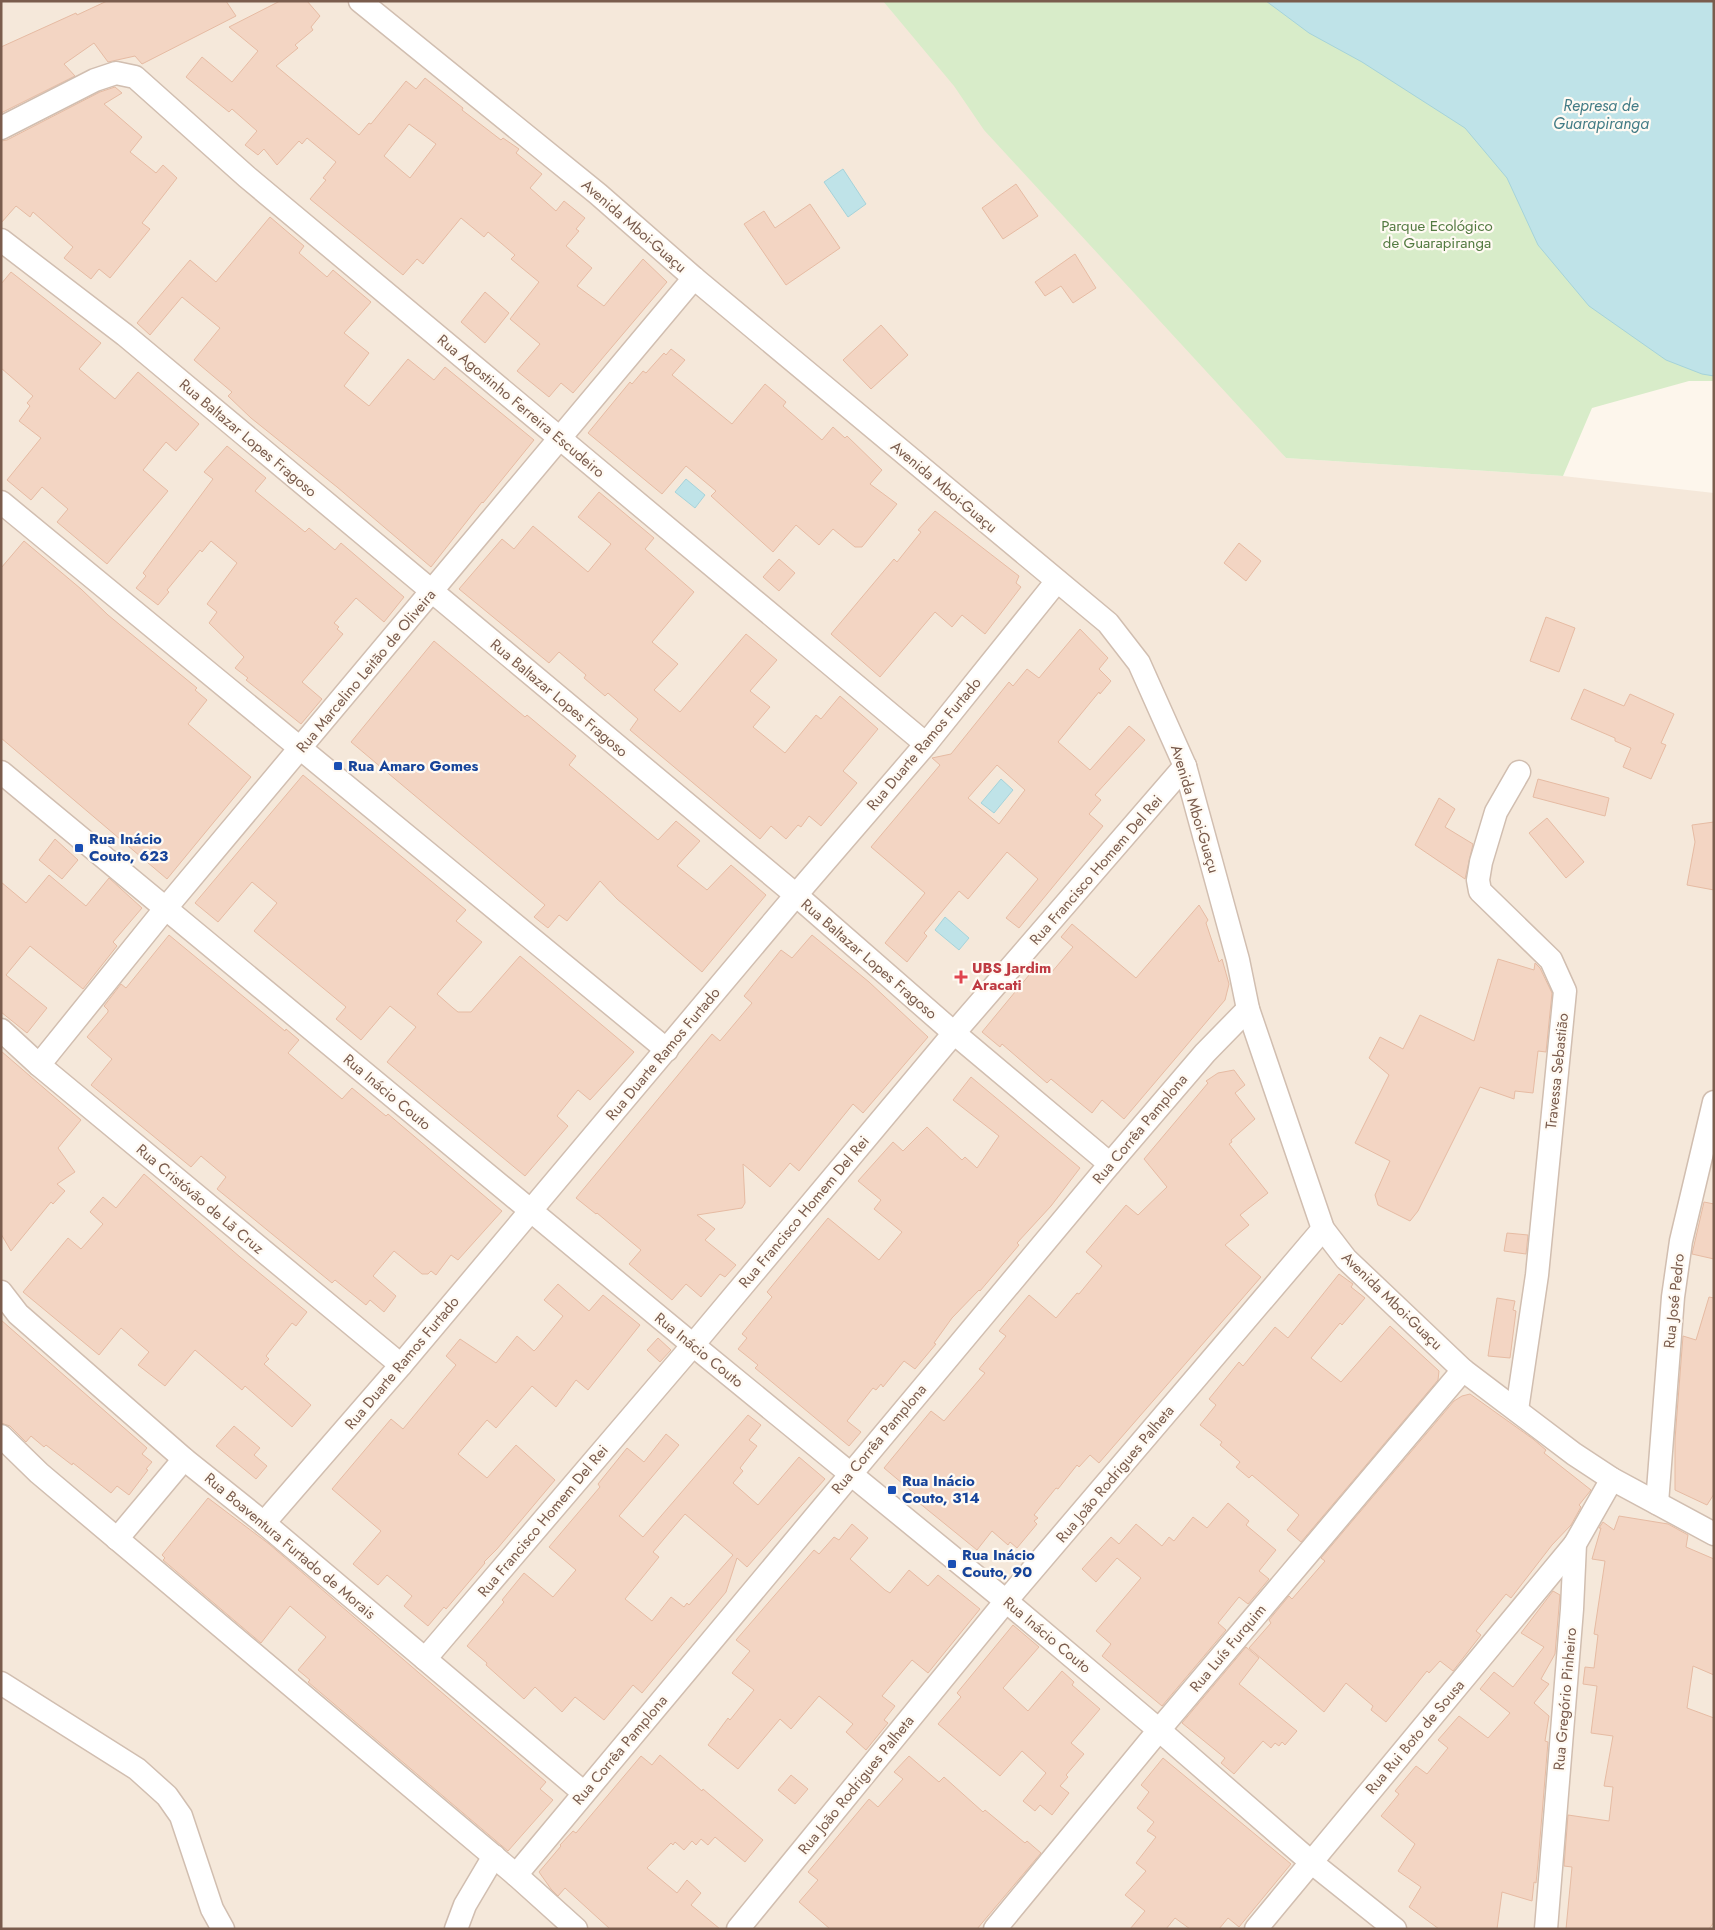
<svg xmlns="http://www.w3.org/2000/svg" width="1715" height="1930" viewBox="0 0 1715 1930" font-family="Jost,sans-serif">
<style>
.residential{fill:#f5e8da}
.green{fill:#d8ecc9}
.water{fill:#bfe3e8;stroke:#a5d3da}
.building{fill:#f3d5c3;stroke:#e6bba3;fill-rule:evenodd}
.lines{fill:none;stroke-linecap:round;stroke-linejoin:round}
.street-casing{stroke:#d1beb0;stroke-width:25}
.street{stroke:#fff;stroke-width:22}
.transit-dot{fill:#1a4fb4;stroke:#fffaf3;stroke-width:2}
.health-dot{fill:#e0444e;stroke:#fffaf3;stroke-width:2}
.labels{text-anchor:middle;stroke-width:4.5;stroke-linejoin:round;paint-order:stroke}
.street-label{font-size:15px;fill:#7a5c4d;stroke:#fffaf3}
.park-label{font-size:15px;fill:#537a41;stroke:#fffaf3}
.transit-label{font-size:15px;font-weight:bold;fill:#164399;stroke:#fffaf3;text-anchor:start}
.health-label{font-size:15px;font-weight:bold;fill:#be3a42;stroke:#fffaf3;text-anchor:start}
.water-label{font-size:16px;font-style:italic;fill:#437c86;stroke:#fffaf3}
</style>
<rect width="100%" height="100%" fill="#fdf6ec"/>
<polygon class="residential" points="1,1 902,1 1286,458 1563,476 1714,493 1714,1929 1,1929"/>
<polygon class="green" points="883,1 1714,1 1714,381 1689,381 1592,408 1563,476 1286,458 984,130 954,86"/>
<g class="water">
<polygon points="1266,1 1714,1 1714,376 1702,374 1666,360 1589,306 1538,245 1507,178 1465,128 1362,62 1309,33"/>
<polygon points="843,169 866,204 848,217 824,182"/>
<polygon points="686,479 705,495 695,508 675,492"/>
<polygon points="1001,779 1013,790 994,813 981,803"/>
<polygon points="945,917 969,938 959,950 935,930"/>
</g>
<g class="building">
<polygon points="107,1 226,1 236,16 142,64 135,56 108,62 94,43 64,64 75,76 1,113 1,47 76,13 77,15"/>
<path d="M280 1H307L320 16 311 27 313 30 295 45 298 48 276 66 359 135 369 123 371 124 406 81 416 89 425 78 463 108 462 110 501 140 503 138 519 149 516 153 542 174 530 188 556 211 564 201 585 218 576 229 579 231 566 246 592 268 577 286 604 306 643 259 667 282 573 393 561 383 549 397 517 371 540 344 510 319 539 282 511 259 515 255 488 232 484 237 461 218 423 264 417 259 403 275 310 199 326 180 323 178 336 162 307 138 302 144 299 141 277 165 264 149 258 155 245 145 257 131 232 109 229 112 186 77 202 57 232 82 258 51 229 27ZM409 124 436 144 410 178 384 156Z"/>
<polygon points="115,87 122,93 104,104 142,137 130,152 156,173 163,165 177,178 142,223 150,229 110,278 99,269 91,279 64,258 73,247 33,212 30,217 16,206 1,223 1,141 7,140 100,92"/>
<polygon points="1016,184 1038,216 1003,239 982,208"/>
<polygon points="810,204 840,248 786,285 744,224 764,211 775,228"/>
<polygon points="270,217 304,246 299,253 327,277 333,270 371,302 344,333 369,353 344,386 369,406 408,359 434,380 445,367 534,440 483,503 482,502 431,567 337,487 251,418 228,396 232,392 194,360 220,328 182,297 150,335 137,323 190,260 216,282"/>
<polygon points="1075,254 1096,288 1073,303 1061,286 1045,296 1035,282"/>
<polygon points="11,272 101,343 79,369 115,399 138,372 199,424 176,451 166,442 143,470 168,491 107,564 57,522 68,509 42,487 31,500 7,480 41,438 19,421 30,406 27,403 33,396 1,368 1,284"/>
<polygon points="485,292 509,313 485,343 461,322"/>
<polygon points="881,325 908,355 871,389 843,360"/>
<polygon points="671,349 685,360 672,375 732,424 765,384 786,402 783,406 822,440 833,427 845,438 847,436 882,470 870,484 897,504 862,547 855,547 833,529 819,545 796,525 773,552 711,496 716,491 686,466 662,494 588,433 630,382 632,384 643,371 646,373 664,353 666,355"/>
<polygon points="227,446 266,478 255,491 305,532 309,528 335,550 341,543 404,597 384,622 356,598 334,623 339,627 337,629 343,634 302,682 322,699 301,724 246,680 248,678 235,668 244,657 209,623 217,612 207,604 237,563 211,541 202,552 200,550 167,590 169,592 158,605 136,588 146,576 143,573 213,479 204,472"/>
<polygon points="599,492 654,538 645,549 694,592 652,642 678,664 654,690 680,712 746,634 777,660 750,691 770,707 753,727 785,753 816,715 821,719 840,696 878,729 843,771 857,783 821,826 809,816 801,827 798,825 786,839 771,826 760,839 630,730 638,719 608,693 605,696 584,678 586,675 559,652 549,663 459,589 502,539 514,549 533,526 588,572 611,544 578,517"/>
<polygon points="935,511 1019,576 1016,583 1021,587 985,634 962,615 952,627 935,612 880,677 831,634 894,559 897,562 921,532 918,530"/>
<polygon points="24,541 81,589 108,615 197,688 195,690 207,700 188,724 251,777 167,879 1,738 1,568"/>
<polygon points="1239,543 1261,561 1246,581 1224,563"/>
<polygon points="779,559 795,573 779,591 763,577"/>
<polygon points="1546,617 1575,628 1559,672 1530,661"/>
<path d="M1080 629 1108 658 1099 669 1111 681 1100 694 1099 692 1058 742 1090 770 1129 726 1145 740 1095 795 1101 800 1089 814 1103 826 1019 928 1006 918 1038 879 1007 852 968 899 959 891 924 933 927 936 907 962 885 943 925 893 871 847 940 765 932 758 951 754 1009 682 1013 686 1027 669 1039 678ZM997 765 1025 790 999 824 968 798Z"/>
<polygon points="434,641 525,717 527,715 576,756 569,765 658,840 676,821 700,841 677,866 707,890 731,865 766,895 702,972 617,899 600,881 567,921 559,915 548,928 534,917 545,905 351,742"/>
<polygon points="1584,689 1624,706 1630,694 1674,714 1661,743 1666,745 1651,779 1623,767 1631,748 1615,741 1615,738 1571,719"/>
<polygon points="303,775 466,910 456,921 482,942 437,994 453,1008 458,1012 471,1012 520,956 634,1052 590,1100 578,1090 557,1116 568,1126 525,1176 387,1062 416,1027 390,1006 361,1040 336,1019 346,1007 254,931 277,903 252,882 218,922 195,903"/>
<polygon points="1538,779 1609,798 1605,816 1533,797"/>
<polygon points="1439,798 1455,809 1445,827 1473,844 1465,879 1415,845"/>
<polygon points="1547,818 1584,862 1566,878 1529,833"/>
<polygon points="1714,822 1714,890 1687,885 1695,842 1692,825"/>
<polygon points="55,839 78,860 62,879 39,860"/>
<polygon points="49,875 86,906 109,878 142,908 113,942 117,946 83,989 30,946 6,975 47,1008 27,1033 1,1012 1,882 26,903"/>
<polygon points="1199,905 1208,920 1206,923 1219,962 1222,959 1229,984 1225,1000 1124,1119 1102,1100 1092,1113 1051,1079 1047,1083 1002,1044 1000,1047 982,1032 1039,963 1051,973 1073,947 1061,937 1072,924 1136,978"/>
<polygon points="169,935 285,1031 286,1029 299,1040 288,1053 342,1099 352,1088 386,1116 388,1114 502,1211 458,1260 451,1255 436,1275 431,1271 428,1274 422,1274 394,1251 373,1276 396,1296 384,1312 370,1300 366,1305 335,1280 332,1283 217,1189 226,1177 201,1156 191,1167 91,1085 112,1059 87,1037 108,1012 108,1010 104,1006 121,984 126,988"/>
<polygon points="812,935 869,982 928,1037 863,1113 853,1104 799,1171 790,1163 770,1187 743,1164 745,1203 742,1208 697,1215 715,1229 705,1240 736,1265 725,1277 720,1274 701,1297 686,1284 672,1300 629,1264 641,1250 597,1213 596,1214 576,1198 712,1034 720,1041 752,1003 744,996 781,950 792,958"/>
<polygon points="1498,959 1534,970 1535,963 1540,968 1552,993 1546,1052 1538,1051 1533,1093 1515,1091 1514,1099 1480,1087 1418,1211 1410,1221 1378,1205 1375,1195 1390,1161 1355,1143 1389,1075 1369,1058 1380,1037 1403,1049 1420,1015 1474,1041"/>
<polygon points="1,1051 81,1120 58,1148 75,1172 57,1184 65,1191 53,1204 51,1202 11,1251 1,1234"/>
<polygon points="1234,1070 1245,1085 1235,1093 1255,1119 1231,1140 1232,1142 1229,1144 1268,1193 1240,1215 1249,1225 1225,1245 1261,1277 1099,1463 1090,1455 1079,1467 1077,1465 1058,1489 1056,1488 1034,1515 1038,1518 1034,1521 1037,1524 1017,1548 1010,1542 1008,1545 992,1531 977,1550 918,1502 921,1499 884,1468 931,1411 944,1421 985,1373 979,1369 1006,1336 999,1331 1029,1295 1056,1318 1077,1293 1079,1294 1102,1266 1086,1252 1126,1205 1138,1215 1167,1187 1144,1159 1208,1083 1206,1081 1218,1073"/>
<polygon points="971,1077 1080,1168 1051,1206 1017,1243 1019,1245 980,1291 979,1290 952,1318 934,1343 936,1344 915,1369 904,1361 883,1387 881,1384 876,1390 873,1388 847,1421 861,1432 849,1446 755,1368 758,1365 738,1349 747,1338 742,1334 772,1297 767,1292 828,1218 879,1260 902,1232 874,1209 881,1200 858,1181 893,1142 903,1151 927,1127 962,1160 965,1157 977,1168 999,1136 953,1100"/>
<polygon points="144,1174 240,1257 307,1312 296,1326 292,1323 266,1356 269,1359 264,1364 311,1405 292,1427 245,1386 242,1390 195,1350 165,1386 138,1365 149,1352 121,1328 99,1355 23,1292 68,1238 81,1249 103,1224 90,1212 103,1197 116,1208"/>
<polygon points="1704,1202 1714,1204 1714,1259 1692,1254"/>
<polygon points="1507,1233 1528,1235 1526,1254 1504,1251"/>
<polygon points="1339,1274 1353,1284 1351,1287 1365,1298 1342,1325 1340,1323 1311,1358 1341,1382 1390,1326 1439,1371 1438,1380 1301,1542 1287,1530 1299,1515 1252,1475 1249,1478 1236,1467 1240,1462 1220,1445 1222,1442 1200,1425 1216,1405 1209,1399 1239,1362 1243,1366 1275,1327 1288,1338"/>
<polygon points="558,1284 589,1311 603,1295 640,1325 588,1390 576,1380 556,1407 532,1386 496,1428 487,1420 458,1454 487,1478 516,1445 555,1480 497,1549 484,1562 485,1563 446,1609 444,1607 428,1626 404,1606 412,1596 387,1575 378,1585 353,1564 381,1531 332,1489 391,1419 403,1429 456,1365 446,1356 460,1339 496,1363 517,1336 534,1351 537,1348 563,1316 544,1300"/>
<polygon points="1709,1297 1714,1298 1714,1494 1707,1505 1675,1490 1675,1439 1683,1336 1696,1340"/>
<polygon points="1497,1298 1515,1301 1513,1310 1516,1311 1510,1358 1488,1356"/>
<polygon points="1,1320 147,1448 142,1454 152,1462 146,1469 148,1470 129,1495 117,1486 111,1493 73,1463 72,1465 46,1445 44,1447 31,1436 26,1442 10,1426 1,1423"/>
<polygon points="658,1338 671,1350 660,1362 647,1350"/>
<polygon points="1470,1394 1533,1439 1546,1450 1544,1453 1591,1490 1579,1505 1581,1507 1571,1525 1552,1545 1511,1598 1506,1594 1476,1631 1481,1635 1453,1671 1440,1661 1429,1673 1427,1671 1386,1722 1371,1710 1373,1706 1346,1683 1324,1712 1249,1648 1271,1623 1269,1620 1289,1596 1292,1599 1325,1561 1321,1558 1454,1401 1462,1396"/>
<path d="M748 1415 761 1425 749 1440 757 1446 740 1468 743 1471 733 1483 758 1505 799 1457 825 1479 747 1567 737 1558 726 1592 642 1693 633 1685 604 1720 575 1697 562 1712 535 1687 524 1699 486 1665 487 1663 467 1646 504 1602 502 1600 524 1573 553 1597 576 1570 549 1547 600 1487 598 1484 627 1448 644 1462 666 1434 679 1445 619 1516 643 1537ZM685 1514 733 1555 689 1605 687 1603 684 1607 671 1597 652 1621 625 1599 659 1557 653 1552Z"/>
<polygon points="234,1426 260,1448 254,1455 267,1466 256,1479 216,1446"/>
<polygon points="208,1498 269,1544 546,1782 540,1789 553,1800 508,1851 308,1682 310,1680 298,1670 326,1637 290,1606 261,1643 163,1560 165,1558 162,1555"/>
<polygon points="1228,1503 1249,1521 1246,1525 1276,1550 1259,1571 1269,1579 1248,1604 1239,1597 1218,1623 1226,1630 1162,1706 1102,1656 1111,1644 1096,1631 1141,1578 1117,1558 1096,1582 1082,1569 1111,1537 1119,1544 1136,1524 1162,1546 1169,1537 1174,1541 1193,1517 1207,1528"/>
<polygon points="1619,1516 1668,1524 1688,1535 1686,1547 1714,1559 1714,1675 1693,1666 1687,1708 1714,1718 1714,1922 1709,1929 1566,1929 1572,1867 1564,1866 1568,1815 1609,1821 1613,1787 1604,1786 1613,1736 1591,1733 1597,1686 1583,1684 1585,1667 1594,1668 1598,1635 1594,1634 1605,1561 1592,1559 1601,1528 1599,1528 1603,1522 1614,1530"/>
<polygon points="852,1524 868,1538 850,1559 885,1590 890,1593 909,1570 928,1586 938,1575 980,1609 928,1673 912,1660 882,1696 895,1706 884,1720 888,1723 866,1750 846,1732 853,1724 819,1696 791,1729 780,1719 738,1769 708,1745 728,1718 730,1720 754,1690 732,1673 750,1651 736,1640 814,1550 819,1554 834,1537 839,1540"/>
<polygon points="1553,1591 1560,1595 1555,1654 1541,1679 1549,1684 1534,1703 1549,1716 1545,1741 1548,1742 1538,1863 1536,1883 1534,1882 1532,1901 1502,1892 1497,1929 1439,1929 1409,1907 1421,1887 1398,1871 1415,1844 1381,1816 1399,1794 1395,1791 1416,1766 1427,1774 1448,1748 1438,1740 1459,1716 1488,1738 1510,1713 1480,1689 1494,1672 1513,1687 1544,1647 1521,1633"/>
<polygon points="1013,1625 1039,1647 1003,1688 1028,1711 1062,1671 1074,1682 1072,1685 1100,1709 1071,1743 1084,1754 1066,1775 1068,1777 1060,1786 1069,1793 1052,1815 1040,1805 1035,1811 1023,1801 1046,1773 1022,1751 1000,1776 938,1724 961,1697 957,1693"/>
<polygon points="1246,1647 1259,1658 1239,1684 1297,1731 1285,1745 1282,1742 1279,1746 1275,1743 1271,1748 1263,1741 1234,1774 1221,1763 1225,1758 1182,1723"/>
<polygon points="660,1755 702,1791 703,1789 763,1840 745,1862 715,1837 708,1845 701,1839 696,1845 692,1841 684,1850 675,1842 673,1845 671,1843 647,1868 677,1893 687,1880 701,1893 691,1905 720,1929 610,1929 565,1888 558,1896 551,1889 539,1872 561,1846 560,1845 573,1831 576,1833 641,1756 652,1765"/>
<polygon points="909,1756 939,1782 944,1777 983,1812 985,1810 1025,1843 1027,1841 1041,1853 977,1929 830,1929 799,1902 818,1880 808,1872 869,1799 878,1807 903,1779 894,1772"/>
<polygon points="1163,1758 1291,1864 1239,1927 1228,1918 1219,1929 1190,1929 1175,1918 1166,1929 1130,1929 1145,1911 1125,1895 1146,1871 1136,1863 1156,1837 1147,1831 1154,1822 1137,1808 1149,1792 1141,1785"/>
<polygon points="791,1775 808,1789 795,1804 778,1790"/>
</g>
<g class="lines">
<defs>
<g id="street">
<polyline points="360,1 598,194 694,278 1108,623 1139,663 1185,766 1238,960 1248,1009 1323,1229 1346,1259 1463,1370 1574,1454 1612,1479 1714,1534"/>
<polyline points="1,128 95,80 116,73 135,77 247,177 926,744"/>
<polyline points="1,240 125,335 796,895 954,1033 1110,1164"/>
<polyline points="1,502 667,1050"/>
<polyline points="1,772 693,1345 1006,1601 1159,1730 1311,1862 1395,1929"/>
<polyline points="1,1030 39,1065 401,1365"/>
<polyline points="39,1065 165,909 694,278"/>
<polyline points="1,1292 18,1314 184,1459 264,1523 584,1793"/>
<polyline points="1517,1410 1537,1275 1565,991 1551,960 1480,891 1478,880 1481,862 1496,812 1519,772"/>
<polyline points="1,1436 39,1473 516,1875 576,1929"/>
<polyline points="1657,1503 1673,1297 1681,1241 1714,1102"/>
<polyline points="264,1523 401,1365 796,895 926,744 1057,581"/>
<polyline points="117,1539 184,1459"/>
<polyline points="425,1659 693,1345 954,1033 1185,766"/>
<polyline points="1,1683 137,1769 167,1796 181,1816 212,1909 223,1929"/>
<polyline points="516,1875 1110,1164 1205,1053 1248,1009"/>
<polyline points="456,1929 465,1905 494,1856"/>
<polyline points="738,1929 1006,1601 1323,1229"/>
<polyline points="995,1929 1159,1730 1463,1370"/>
<polyline points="1256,1929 1575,1544"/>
<polyline points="1546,1929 1572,1609 1575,1544 1612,1479"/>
</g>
</defs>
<use href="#street" class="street-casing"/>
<use href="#street" class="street"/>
</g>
<g class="transit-dot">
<rect x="333" y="761" width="10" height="10" rx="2.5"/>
<rect x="74" y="843" width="10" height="10" rx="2.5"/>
<rect x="887" y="1485" width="10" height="10" rx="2.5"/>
<rect x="947" y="1559" width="10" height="10" rx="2.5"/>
</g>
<path class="health-dot" d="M958.5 969.5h5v5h5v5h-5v5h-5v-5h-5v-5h5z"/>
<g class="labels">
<g class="street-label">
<text transform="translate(634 226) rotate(41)" y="5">Avenida Mboi-Guaçu</text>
<text transform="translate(521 406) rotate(40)" y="5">Rua Agostinho Ferreira Escudeiro</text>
<text transform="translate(248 438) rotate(40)" y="5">Rua Baltazar Lopes Fragoso</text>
<text transform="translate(944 487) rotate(40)" y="5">Avenida Mboi-Guaçu</text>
<text transform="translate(366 671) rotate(-50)" y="5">Rua Marcelino Leitão de Oliveira</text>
<text transform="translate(559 698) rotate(40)" y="5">Rua Baltazar Lopes Fragoso</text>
<text transform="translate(924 744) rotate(-50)" y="5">Rua Duarte Ramos Furtado</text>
<text transform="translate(1195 809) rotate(73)" y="5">Avenida Mboi-Guaçu</text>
<text transform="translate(1096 870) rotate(-49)" y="5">Rua Francisco Homem Del Rei</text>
<text transform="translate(869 959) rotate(41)" y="5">Rua Baltazar Lopes Fragoso</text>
<text transform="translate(663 1054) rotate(-50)" y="5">Rua Duarte Ramos Furtado</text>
<text transform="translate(1557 1071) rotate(-84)" y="5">Travessa Sebastião</text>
<text transform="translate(387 1092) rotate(40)" y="5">Rua Inácio Couto</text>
<text transform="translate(1140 1129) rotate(-50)" y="5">Rua Corrêa Pamplona</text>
<text transform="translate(200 1199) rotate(40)" y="5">Rua Cristóvão de Lã Cruz</text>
<text transform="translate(804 1212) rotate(-50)" y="5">Rua Francisco Homem Del Rei</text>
<text transform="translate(1392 1301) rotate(44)" y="5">Avenida Mboi-Guaçu</text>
<text transform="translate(1674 1301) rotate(-84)" y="5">Rua José Pedro</text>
<text transform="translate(699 1350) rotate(39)" y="5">Rua Inácio Couto</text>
<text transform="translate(402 1363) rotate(-50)" y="5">Rua Duarte Ramos Furtado</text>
<text transform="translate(879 1439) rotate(-50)" y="5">Rua Corrêa Pamplona</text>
<text transform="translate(1115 1474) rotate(-50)" y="5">Rua João Rodrigues Palheta</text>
<text transform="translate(543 1521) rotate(-50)" y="5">Rua Francisco Homem Del Rei</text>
<text transform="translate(290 1546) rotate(40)" y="5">Rua Boaventura Furtado de Morais</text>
<text transform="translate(1047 1635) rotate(40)" y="5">Rua Inácio Couto</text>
<text transform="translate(1228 1648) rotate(-50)" y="5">Rua Luís Furquim</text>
<text transform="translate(1565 1699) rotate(-85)" y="5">Rua Gregório Pinheiro</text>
<text transform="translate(1415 1737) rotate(-50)" y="5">Rua Rui Boto de Sousa</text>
<text transform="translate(620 1750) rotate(-50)" y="5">Rua Corrêa Pamplona</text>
<text transform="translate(856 1785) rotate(-51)" y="5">Rua João Rodrigues Palheta</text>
</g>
<g class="park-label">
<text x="1437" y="231">Parque Ecológico<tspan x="1437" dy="17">de Guarapiranga</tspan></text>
</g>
<g class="transit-label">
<text x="348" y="771">Rua Amaro Gomes</text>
<text x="89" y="844">Rua Inácio<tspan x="89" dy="17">Couto, 623</tspan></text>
<text x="902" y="1486">Rua Inácio<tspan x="902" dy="17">Couto, 314</tspan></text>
<text x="962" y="1560">Rua Inácio<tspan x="962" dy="17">Couto, 90</tspan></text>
</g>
<g class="health-label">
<text x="972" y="973">UBS Jardim<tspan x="972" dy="17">Aracati</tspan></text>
</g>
<g class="water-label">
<text x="1601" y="111">Represa de<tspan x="1601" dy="18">Guarapiranga</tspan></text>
</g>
</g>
<rect width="1715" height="1930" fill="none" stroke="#7a5c4d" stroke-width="5"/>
</svg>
